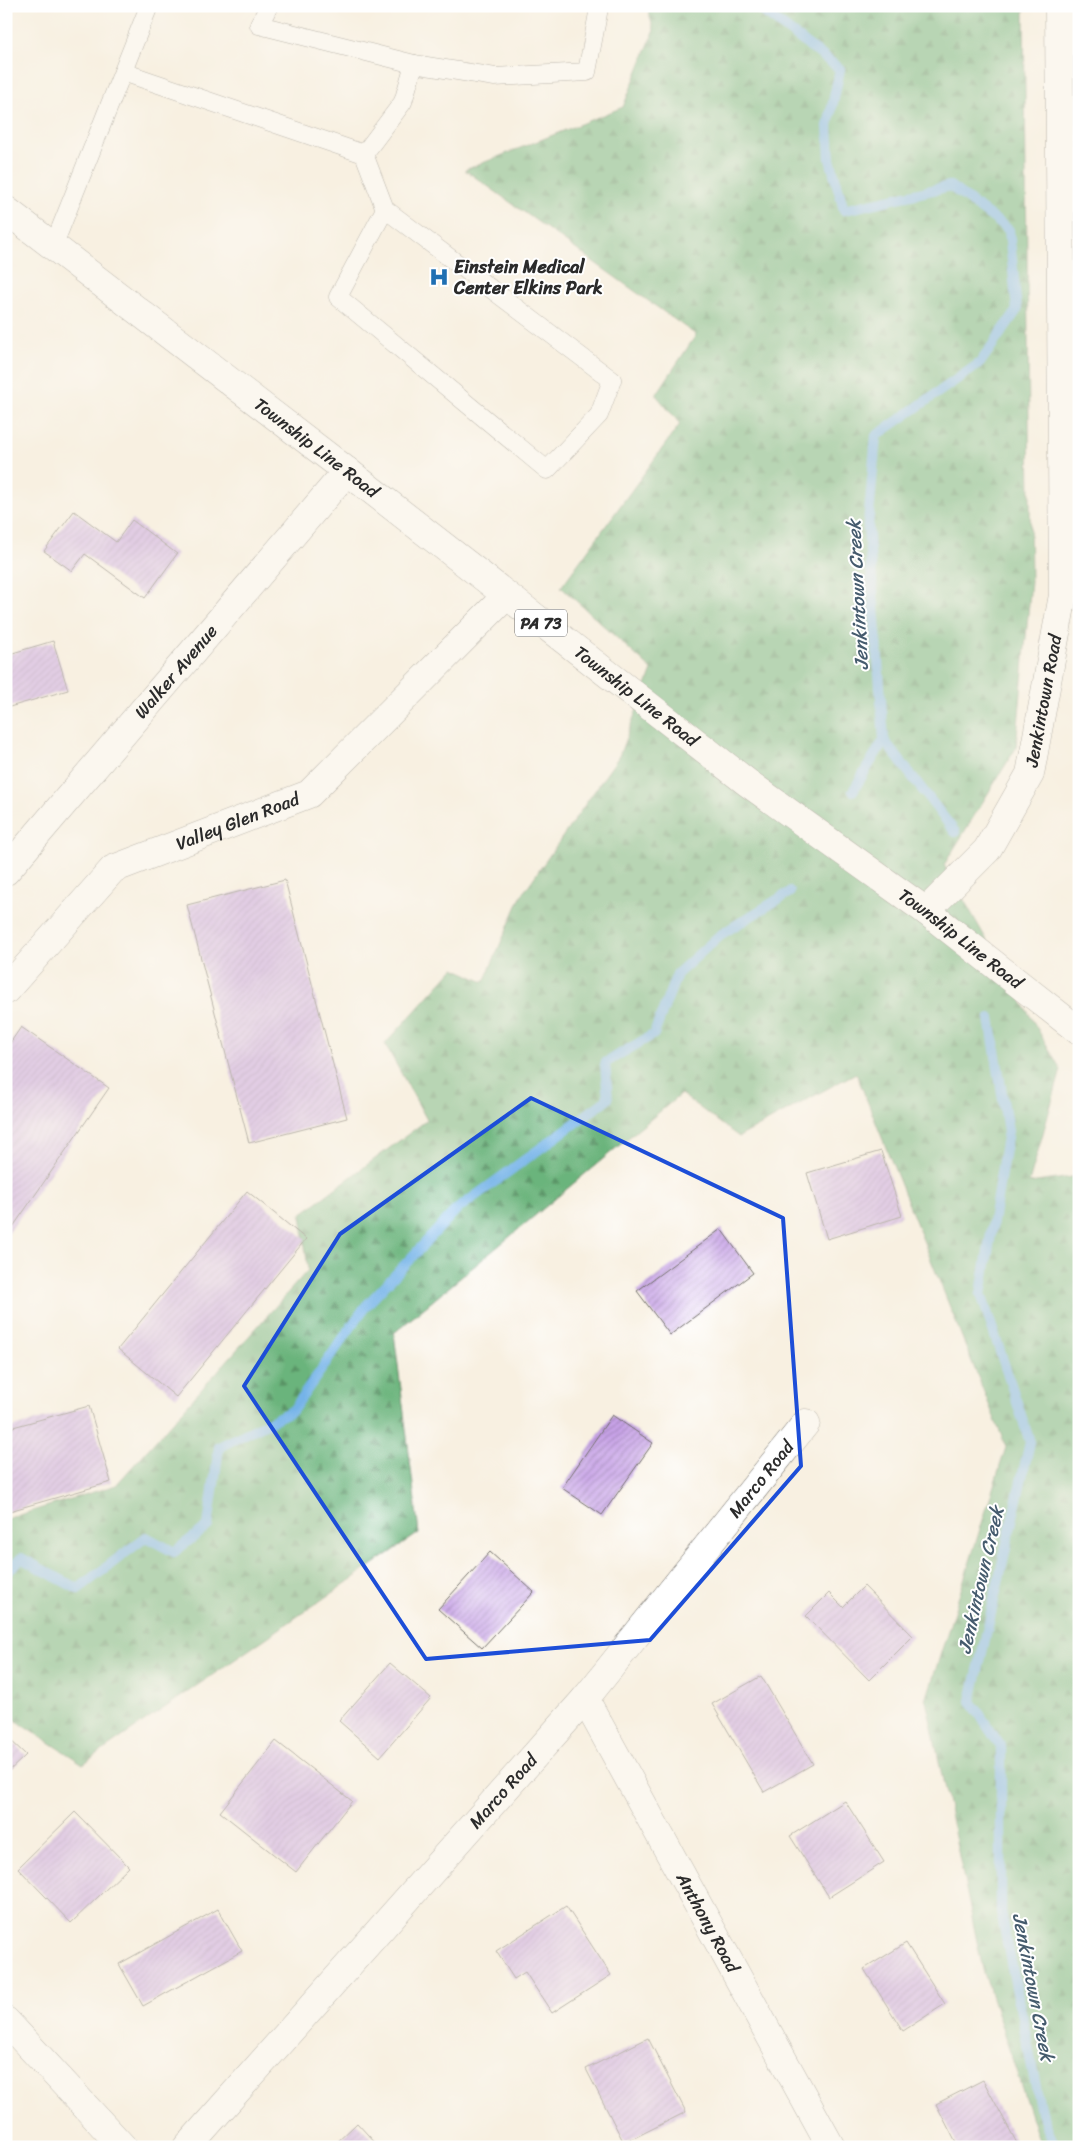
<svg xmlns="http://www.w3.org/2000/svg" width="1085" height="2153" viewBox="0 0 1085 2153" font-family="Sriracha,sans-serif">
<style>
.forest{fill:url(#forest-firs);stroke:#4b7053}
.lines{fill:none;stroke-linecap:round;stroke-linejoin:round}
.stream{stroke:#75b3e8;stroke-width:10}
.building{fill:url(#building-hatch)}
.service-casing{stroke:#73706b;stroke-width:19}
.minor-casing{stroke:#73706b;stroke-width:29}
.primary-casing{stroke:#73706b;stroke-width:29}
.service{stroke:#fff;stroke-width:18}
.minor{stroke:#fff;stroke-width:28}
.primary{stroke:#fff;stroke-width:28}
.marked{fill:none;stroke:#1d4ed8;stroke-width:4;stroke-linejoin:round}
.labels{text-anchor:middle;stroke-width:4;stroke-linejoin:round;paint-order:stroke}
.shield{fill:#fff;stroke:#6b6b6b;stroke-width:1}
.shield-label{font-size:16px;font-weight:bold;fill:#2b2b2b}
.poi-label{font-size:18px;font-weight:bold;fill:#2b2b2b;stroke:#fff;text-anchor:start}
.street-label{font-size:18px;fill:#2b2b2b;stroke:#fff}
.water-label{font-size:19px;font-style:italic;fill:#455b6d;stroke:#fff}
</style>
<defs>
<pattern id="forest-firs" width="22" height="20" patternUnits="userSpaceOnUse" patternTransform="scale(1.25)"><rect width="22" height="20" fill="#6bb47b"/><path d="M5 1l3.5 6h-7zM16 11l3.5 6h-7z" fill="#589365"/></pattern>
<pattern id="building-hatch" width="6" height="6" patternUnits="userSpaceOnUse" patternTransform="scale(1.25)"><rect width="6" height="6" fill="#c7a2e7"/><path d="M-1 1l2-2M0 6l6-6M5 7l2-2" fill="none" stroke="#a284bb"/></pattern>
</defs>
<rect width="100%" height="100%" fill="#fff"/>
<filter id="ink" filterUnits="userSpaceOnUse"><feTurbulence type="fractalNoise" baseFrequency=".02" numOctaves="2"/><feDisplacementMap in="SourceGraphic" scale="10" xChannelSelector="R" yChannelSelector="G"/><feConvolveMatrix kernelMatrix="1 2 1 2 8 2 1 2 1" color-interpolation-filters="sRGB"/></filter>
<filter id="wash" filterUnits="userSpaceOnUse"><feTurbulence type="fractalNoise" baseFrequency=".0096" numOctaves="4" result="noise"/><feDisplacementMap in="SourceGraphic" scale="20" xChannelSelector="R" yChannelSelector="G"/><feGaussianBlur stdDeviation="1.12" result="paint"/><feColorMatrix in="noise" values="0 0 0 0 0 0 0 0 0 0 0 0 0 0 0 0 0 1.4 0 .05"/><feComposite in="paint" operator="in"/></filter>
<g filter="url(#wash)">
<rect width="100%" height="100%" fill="#f8f0e1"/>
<polygon class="forest" points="647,6 1024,6 1031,582 1016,748 944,865 1061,1070 1029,1183 1079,1176 1079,2147 1041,2147 983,1970 926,1700 1006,1447 856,1073 739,1137 681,1094 394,1333 419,1533 83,1764 6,1714 6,1519 116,1485 308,1270 301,1214 427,1120 385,1044 454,968 484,982 521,896 619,756 652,670 561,587 680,424 656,395 696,335 465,170 623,107 654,31"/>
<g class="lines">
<g class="stream">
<polyline points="756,6 840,69 828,126 830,159 844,210 950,186 1009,230 1017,310 980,363 876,436 868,526 884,740 955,832"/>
<polyline points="853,791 884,740"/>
<polyline points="990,1018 1008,1131 981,1294 1030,1442 971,1701 1001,1747 1001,1912 1041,2112 1055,2147"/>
<polyline points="6,1574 21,1558 78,1589 146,1537 174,1552 208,1526 219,1447 293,1410 365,1307 456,1210 608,1099 605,1063 654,1034 677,974 720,935 790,892"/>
</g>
</g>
<g id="blocks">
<g class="building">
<polygon points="74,511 116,542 132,520 177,554 145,598 85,554 72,571 44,551"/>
<polygon points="53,641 68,690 6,708 6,655"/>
<polygon points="285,880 347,1118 249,1143 187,905"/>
<polygon points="21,1027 109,1088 6,1237 6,1049"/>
<polygon points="881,1151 902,1216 827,1239 807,1173"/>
<polygon points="247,1191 306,1239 176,1397 118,1349"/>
<polygon points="721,1229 753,1273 670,1335 637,1291"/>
<polygon points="89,1406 111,1482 6,1512 6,1429"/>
<polygon points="612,1415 653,1443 602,1515 562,1488"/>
<polygon points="490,1552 534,1592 482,1648 438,1609"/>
<polygon points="864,1586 913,1636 869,1680 806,1616 829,1593 843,1607"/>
<polygon points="390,1663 431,1698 380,1757 339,1721"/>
<polygon points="761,1676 813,1764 764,1792 712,1704"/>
<polygon points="6,1736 26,1755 6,1774"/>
<polygon points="276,1741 352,1801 296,1872 220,1812"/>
<polygon points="845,1801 884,1862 829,1897 790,1836"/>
<polygon points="75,1812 129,1867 71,1923 18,1868"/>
<polygon points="566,1906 611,1975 552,2013 525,1972 514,1979 496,1951"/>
<polygon points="218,1909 242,1951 143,2006 119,1964"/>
<polygon points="906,1943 945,2004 903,2031 864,1969"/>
<polygon points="648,2038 686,2112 624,2143 586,2069"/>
<polygon points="983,2080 1019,2147 958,2147 936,2104"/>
<polygon points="357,2123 379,2147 332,2147"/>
</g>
</g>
</g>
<g filter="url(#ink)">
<use href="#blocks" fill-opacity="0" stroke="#73706b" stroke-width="1"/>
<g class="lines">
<defs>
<g id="service">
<polyline points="269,6 259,25 414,64 495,77 587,72 599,8 596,6"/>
<polyline points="123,72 364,154 385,209 612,380 599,415 547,470 338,297 385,209"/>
<polyline points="364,154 403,102 414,64"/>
<polyline points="53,247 149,6"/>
</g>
<g id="minor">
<path id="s1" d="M6 871 347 471"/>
<path id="s2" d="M926 911 987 850 1030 774 1063 595 1059 6"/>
<path id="s3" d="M6 990 113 869 309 794 506 596"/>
<path id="s4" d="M585 1699 831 2147"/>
<polyline points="6,2021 123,2147"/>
<path id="s5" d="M187 2147 585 1699 806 1423"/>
</g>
<g id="primary">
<path id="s6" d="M6 210 347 471 748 783 926 911 1079 1031"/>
</g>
</defs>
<use href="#service" class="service-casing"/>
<use href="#minor" class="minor-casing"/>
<use href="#primary" class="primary-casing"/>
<use href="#service" class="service"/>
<use href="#minor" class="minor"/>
<use href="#primary" class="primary"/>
</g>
</g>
<path d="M0 0H1085V2153H0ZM531 1098 783 1218 801 1466 650 1640 426 1659 244 1386 340 1234Z" fill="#f8f0e1" fill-opacity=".55" fill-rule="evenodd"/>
<path class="marked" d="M531 1098 783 1218 801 1466 650 1640 426 1659 244 1386 340 1234Z"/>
<defs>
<symbol id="hospital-bare" viewBox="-9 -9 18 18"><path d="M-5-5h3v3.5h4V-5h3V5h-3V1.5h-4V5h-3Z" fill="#1f6fb2" stroke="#fff" stroke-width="2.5" paint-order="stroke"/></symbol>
</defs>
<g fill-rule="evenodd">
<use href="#hospital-bare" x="425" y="263" width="28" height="28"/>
</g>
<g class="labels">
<rect class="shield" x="515" y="609.5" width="52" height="27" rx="4"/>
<g class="shield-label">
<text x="541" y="629">PA 73</text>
</g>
<g class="poi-label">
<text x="454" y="273">Einstein Medical<tspan x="454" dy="21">Center Elkins Park</tspan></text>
</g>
<g class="street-label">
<text dy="6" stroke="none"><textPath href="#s6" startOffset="391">Township Line Road</textPath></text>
<text dy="6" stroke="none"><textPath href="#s1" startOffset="262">Walker Avenue</textPath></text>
<text dy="6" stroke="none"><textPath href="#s6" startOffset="796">Township Line Road</textPath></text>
<text dy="6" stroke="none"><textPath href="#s2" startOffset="248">Jenkintown Road</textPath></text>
<text dy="6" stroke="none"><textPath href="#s3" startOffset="295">Valley Glen Road</textPath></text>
<text dy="6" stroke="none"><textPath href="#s6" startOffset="1201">Township Line Road</textPath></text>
<text dy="6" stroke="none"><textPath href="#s5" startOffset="881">Marco Road</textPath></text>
<text dy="6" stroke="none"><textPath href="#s5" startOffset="476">Marco Road</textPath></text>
<text dy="6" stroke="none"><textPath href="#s4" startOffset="255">Anthony Road</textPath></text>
</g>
<g class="water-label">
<text transform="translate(857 595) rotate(-93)" y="7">Jenkintown Creek</text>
<text transform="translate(980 1580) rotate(-77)" y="7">Jenkintown Creek</text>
<text transform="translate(1034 1987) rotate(79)" y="7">Jenkintown Creek</text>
</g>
</g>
<rect width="1085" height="2153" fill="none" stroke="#fff" stroke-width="25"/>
</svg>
